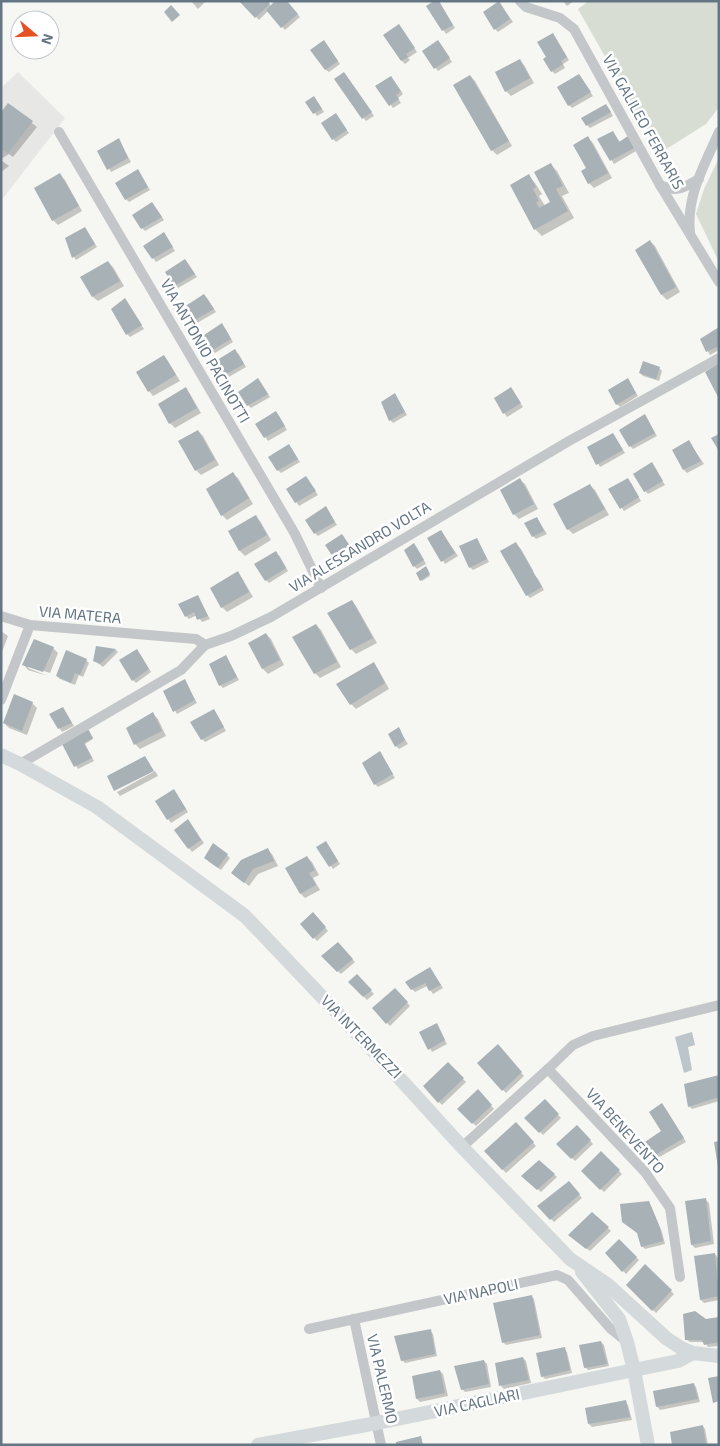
<svg xmlns="http://www.w3.org/2000/svg" width="720" height="1446" viewBox="0 0 720 1446" font-family="'Exo 2',sans-serif">
<style>
.built{fill:#e7e8e6}
.green{fill:#d7ddd3}
.water{fill:#bbc5ca}
.shadow{fill:#0003}
.building{fill:#a8b1b6}
.lines{fill:none;stroke-linecap:round;stroke-linejoin:round}
.street{stroke:#c3c7ca;stroke-width:10}
.secondary{stroke:#d4d9dc;stroke-width:14}
.labels{text-anchor:middle;stroke-width:5;stroke-linejoin:round;paint-order:stroke}
.street-label{font-size:15px;fill:#647684;stroke:#fff}
</style>
<rect width="100%" height="100%" fill="#f6f6f2"/>
<polygon class="built" points="18,72 65,118 1,201 1,88"/>
<g class="green">
<polygon points="589,1 719,1 719,107 706,124 660,153 578,9"/>
<polygon points="719,158 719,262 696,214 704,189"/>
</g>
<polygon class="water" points="692,1032 695,1045 688,1047 692,1070 684,1073 675,1037"/>
<g class="shadow">
<polygon points="191,1 206,1 198,9"/>
<polygon points="241,1 266,1 271,6 286,1 300,17 285,30 268,11 259,20"/>
<polygon points="563,1 574,1 567,6"/>
<polygon points="440,4 455,28 446,34 428,6"/>
<polygon points="502,6 513,22 498,32 495,29"/>
<polygon points="402,29 417,52 408,58 410,60 405,64 402,61"/>
<polygon points="553,35 569,60 563,64 565,68 555,74 552,71 547,57"/>
<polygon points="327,45 340,64 329,72 326,70"/>
<polygon points="441,45 452,62 438,71 424,52"/>
<polygon points="519,60 524,65 534,83 511,96 506,91"/>
<polygon points="579,75 593,96 572,108 569,105"/>
<polygon points="346,76 374,116 366,121 335,79"/>
<polygon points="470,76 475,81 512,146 497,155 492,150"/>
<polygon points="393,80 403,94 398,98 401,103 393,108 377,87"/>
<polygon points="317,101 324,112 317,116 307,102"/>
<polygon points="9,105 37,127 13,157 9,154 1,159 1,114"/>
<polygon points="609,109 613,116 590,128 587,125"/>
<polygon points="336,115 349,133 336,142 333,139"/>
<polygon points="613,132 620,142 628,138 636,151 614,164 599,140"/>
<polygon points="588,138 593,143 612,178 594,188 589,183 587,169"/>
<polygon points="119,140 131,162 111,172 99,152"/>
<polygon points="1,160 9,166 1,172"/>
<polygon points="550,164 557,171 569,193 562,196 574,218 542,236 535,229 529,176 535,183 542,194 539,196 545,206 552,202"/>
<polygon points="140,174 150,190 129,202 126,199"/>
<polygon points="60,175 65,180 82,211 58,225 53,220"/>
<polygon points="152,203 164,220 145,231 142,228"/>
<polygon points="85,228 97,247 76,260 74,257 66,239"/>
<polygon points="166,237 175,251 156,262 145,246"/>
<polygon points="650,241 655,246 680,292 667,300 662,295 636,250"/>
<polygon points="185,260 197,277 178,288 175,285"/>
<polygon points="108,262 113,267 124,286 98,301 93,297 82,277"/>
<polygon points="207,298 216,312 197,323 194,320"/>
<polygon points="125,300 144,329 130,337 127,334"/>
<polygon points="225,328 233,342 215,353 211,350"/>
<polygon points="719,329 719,350 710,355 701,339"/>
<polygon points="238,353 246,367 227,378 224,375"/>
<polygon points="163,357 168,361 180,381 153,396 149,391"/>
<polygon points="659,368 662,371 659,381 643,376 640,373"/>
<polygon points="628,380 638,396 620,407 617,404"/>
<polygon points="261,383 270,397 251,408 248,405"/>
<polygon points="185,389 190,394 201,413 175,428 170,423 159,404"/>
<polygon points="511,389 523,407 507,417 495,399"/>
<polygon points="395,395 407,415 393,423 390,420"/>
<polygon points="279,416 287,430 268,441 257,425"/>
<polygon points="645,416 657,436 633,449 630,446"/>
<polygon points="198,431 203,436 219,465 201,475 196,470"/>
<polygon points="613,434 625,453 600,467 588,448"/>
<polygon points="691,445 704,464 687,473 684,470"/>
<polygon points="291,448 300,462 281,473 278,470"/>
<polygon points="652,464 665,485 648,494 645,491"/>
<polygon points="233,474 238,478 253,504 227,520 222,515"/>
<polygon points="306,478 318,495 299,506 288,490"/>
<polygon points="520,480 525,484 538,509 519,519 514,514"/>
<polygon points="631,483 641,501 624,511 610,490"/>
<polygon points="590,486 595,490 609,515 573,534 568,529"/>
<polygon points="328,511 337,525 318,536 315,533"/>
<polygon points="255,516 260,521 271,540 245,556 240,551 229,532"/>
<polygon points="537,518 547,534 536,539 533,536"/>
<polygon points="441,531 458,556 445,564 429,538"/>
<polygon points="342,535 356,555 341,565 338,562"/>
<polygon points="477,539 489,562 473,570 470,567"/>
<polygon points="516,544 521,549 534,572 533,571 533,574 538,579 544,590 530,598 527,595"/>
<polygon points="417,548 426,564 417,569 414,566"/>
<polygon points="279,555 288,571 269,583 266,580"/>
<polygon points="427,569 430,576 422,581 421,580"/>
<polygon points="237,573 242,578 253,597 227,612 222,607 211,588"/>
<polygon points="197,596 210,619 202,622 197,615 189,619 186,616"/>
<polygon points="352,601 356,606 377,643 356,654 351,649"/>
<polygon points="316,625 321,630 341,667 320,678 315,673"/>
<polygon points="1,631 8,636 2,652 1,652"/>
<polygon points="266,634 271,639 284,665 268,674 263,669 250,643"/>
<polygon points="53,648 58,653 50,673 28,666 28,668 48,676 28,670 24,665"/>
<polygon points="97,648 116,650 118,652 103,667 94,660"/>
<polygon points="140,654 151,672 136,683 133,680"/>
<polygon points="226,656 239,680 223,688 220,685"/>
<polygon points="86,660 89,663 83,677 79,675 75,685 60,679 57,676"/>
<polygon points="374,664 378,669 389,689 356,709 351,704"/>
<polygon points="184,681 197,703 177,714 165,692"/>
<polygon points="32,703 37,708 27,735 9,728 4,723"/>
<polygon points="63,708 74,726 62,732 51,715"/>
<polygon points="214,710 226,731 205,742 202,739"/>
<polygon points="153,714 158,719 166,736 140,749 136,745 127,729"/>
<polygon points="398,729 408,744 399,749 396,746"/>
<polygon points="89,731 93,739 85,744 94,761 78,769 64,745"/>
<polygon points="382,756 395,778 378,787 375,784"/>
<polygon points="155,771 158,776 120,796 117,792"/>
<polygon points="176,793 188,812 171,823 156,802"/>
<polygon points="191,824 204,843 192,852 175,830"/>
<polygon points="326,842 340,864 333,869 318,848"/>
<polygon points="267,849 272,854 278,866 258,874 249,886 232,873"/>
<polygon points="227,855 230,858 221,870 208,861"/>
<polygon points="307,857 312,862 319,875 313,878 320,890 305,898 301,894"/>
<polygon points="316,916 328,931 317,941 302,924"/>
<polygon points="338,944 355,962 341,974 323,957"/>
<polygon points="430,969 443,988 433,994 427,986 415,992 412,989"/>
<polygon points="357,976 374,994 367,1000 350,982"/>
<polygon points="395,989 410,1006 390,1026 387,1023"/>
<polygon points="436,1024 447,1044 432,1052 421,1032"/>
<polygon points="498,1046 524,1076 506,1093 479,1063"/>
<polygon points="448,1064 466,1082 442,1105 424,1086"/>
<polygon points="719,1076 719,1101 692,1109 689,1106"/>
<polygon points="478,1091 494,1109 476,1126 459,1109"/>
<polygon points="545,1101 561,1118 543,1135 526,1118"/>
<polygon points="665,1108 686,1142 654,1160 651,1157 662,1131"/>
<polygon points="516,1123 536,1146 506,1173 486,1151"/>
<polygon points="577,1126 593,1144 575,1161 558,1144"/>
<polygon points="601,1153 622,1174 604,1192 582,1171"/>
<polygon points="539,1161 557,1177 541,1192 523,1176"/>
<polygon points="572,1186 582,1198 554,1222 539,1206"/>
<polygon points="706,1200 709,1203 714,1244 695,1248 692,1245 686,1202"/>
<polygon points="648,1203 651,1206 662,1232 665,1244 645,1249 642,1246"/>
<polygon points="592,1213 611,1231 590,1251 573,1238"/>
<polygon points="619,1241 639,1260 626,1274 606,1253"/>
<polygon points="715,1254 718,1258 719,1264 719,1300 704,1303 701,1300"/>
<polygon points="645,1266 674,1294 656,1313 628,1285"/>
<polygon points="531,1296 534,1299 542,1338 506,1345 503,1342"/>
<polygon points="719,1318 719,1346 708,1347 705,1342 690,1342 686,1339 705,1320"/>
<polygon points="430,1331 433,1334 437,1356 405,1363 402,1360"/>
<polygon points="601,1342 604,1345 609,1366 588,1370 585,1367"/>
<polygon points="564,1349 567,1352 572,1373 545,1379 542,1376"/>
<polygon points="523,1358 526,1361 531,1383 504,1389 501,1386"/>
<polygon points="484,1361 487,1364 491,1387 465,1392 462,1389"/>
<polygon points="440,1371 443,1374 448,1396 420,1402 417,1399"/>
<polygon points="693,1384 696,1387 700,1402 660,1410 657,1406"/>
<polygon points="625,1402 628,1405 632,1420 592,1427 589,1424"/>
<polygon points="702,1426 705,1429 708,1445 674,1445"/>
</g>
<g class="building">
<polygon points="239,1 268,1 270,4 255,18"/>
<polygon points="275,1 287,1 298,14 281,28 266,10"/>
<polygon points="434,1 439,1 453,25 442,31 426,6"/>
<polygon points="499,1 510,19 494,30 483,12"/>
<polygon points="171,5 180,15 172,22 164,12"/>
<polygon points="399,24 415,48 406,54 408,57 401,61 383,35"/>
<polygon points="553,33 567,57 561,61 563,64 551,72 543,59 546,57 537,42"/>
<polygon points="324,40 338,61 325,70 310,50"/>
<polygon points="438,40 450,58 434,69 422,51"/>
<polygon points="520,59 530,78 505,92 495,72"/>
<polygon points="344,72 372,112 362,119 334,79"/>
<polygon points="579,74 591,92 568,106 557,87"/>
<polygon points="470,75 509,141 491,151 453,85"/>
<polygon points="391,76 401,91 396,95 399,99 389,106 375,86"/>
<polygon points="314,96 322,109 313,114 305,102"/>
<polygon points="8,103 33,121 8,153 3,150 1,151 1,112"/>
<polygon points="606,104 611,112 586,126 581,118"/>
<polygon points="336,113 347,130 332,140 321,123"/>
<polygon points="613,131 619,142 628,136 634,148 610,161 597,139"/>
<polygon points="588,136 608,173 588,184 581,171 586,168 573,145"/>
<polygon points="119,138 128,158 107,170 97,151"/>
<polygon points="551,163 563,186 556,189 568,211 534,230 510,185 529,174 536,187 533,189 539,201 536,202 539,208 550,202 534,172"/>
<polygon points="138,169 148,187 125,200 115,183"/>
<polygon points="60,173 79,206 52,221 34,188"/>
<polygon points="152,202 162,217 141,229 132,215"/>
<polygon points="85,227 95,244 72,258 65,238"/>
<polygon points="164,232 173,247 152,259 143,246"/>
<polygon points="650,240 676,287 661,295 635,250"/>
<polygon points="185,259 195,274 174,286 165,272"/>
<polygon points="108,261 120,281 92,297 80,277"/>
<polygon points="204,294 214,309 193,321 184,307"/>
<polygon points="125,298 142,325 126,335 111,309"/>
<polygon points="222,323 231,339 211,351 201,337"/>
<polygon points="719,327 719,346 706,352 700,339"/>
<polygon points="235,349 244,364 223,376 214,362"/>
<polygon points="164,355 176,375 148,392 136,372"/>
<polygon points="643,361 660,367 656,379 639,373"/>
<polygon points="719,363 719,399 705,372"/>
<polygon points="258,378 268,394 247,406 238,392"/>
<polygon points="628,378 636,393 616,405 608,390"/>
<polygon points="186,387 197,408 169,424 158,404"/>
<polygon points="511,387 521,403 503,414 494,398"/>
<polygon points="395,393 405,412 389,421 381,402"/>
<polygon points="276,411 285,426 264,438 255,424"/>
<polygon points="645,414 655,433 629,447 619,430"/>
<polygon points="198,430 215,460 195,471 178,441"/>
<polygon points="613,433 623,450 596,465 587,447"/>
<polygon points="719,434 719,451 711,438"/>
<polygon points="689,440 701,461 683,470 672,450"/>
<polygon points="289,444 298,459 277,471 268,457"/>
<polygon points="652,462 663,481 644,492 633,474"/>
<polygon points="233,472 249,498 221,516 206,489"/>
<polygon points="306,476 316,491 295,503 286,489"/>
<polygon points="520,478 534,504 513,515 500,490"/>
<polygon points="628,478 639,497 620,509 608,489"/>
<polygon points="590,484 605,509 567,530 553,504"/>
<polygon points="326,506 335,522 314,534 305,520"/>
<polygon points="256,515 267,535 239,551 228,531"/>
<polygon points="537,517 544,531 532,537 524,523"/>
<polygon points="441,530 455,553 441,562 427,538"/>
<polygon points="342,534 354,552 337,563 325,545"/>
<polygon points="477,538 487,559 469,568 459,546"/>
<polygon points="516,542 542,587 526,596 500,551"/>
<polygon points="414,543 424,560 413,567 404,550"/>
<polygon points="276,551 286,568 265,581 254,564"/>
<polygon points="426,566 430,574 420,581 416,573"/>
<polygon points="238,571 249,592 221,608 210,588"/>
<polygon points="198,595 208,616 197,620 194,612 185,617 178,604"/>
<polygon points="352,600 373,638 350,650 327,613"/>
<polygon points="316,624 337,662 314,674 292,637"/>
<polygon points="266,633 280,660 262,669 248,643"/>
<polygon points="34,639 54,647 43,672 22,665"/>
<polygon points="96,646 116,649 100,664 93,661"/>
<polygon points="137,649 149,669 132,681 119,660"/>
<polygon points="66,650 87,659 80,675 75,673 71,683 56,676"/>
<polygon points="226,655 237,677 219,686 209,664"/>
<polygon points="374,662 385,683 350,705 336,684"/>
<polygon points="185,679 195,700 173,712 163,691"/>
<polygon points="14,694 33,702 22,731 3,723"/>
<polygon points="63,707 72,723 58,729 49,714"/>
<polygon points="214,709 224,727 201,740 190,722"/>
<polygon points="153,712 162,731 134,745 126,728"/>
<polygon points="399,727 405,740 395,747 388,734"/>
<polygon points="88,729 93,738 84,743 92,758 74,767 62,744"/>
<polygon points="380,751 393,774 374,785 362,763"/>
<polygon points="145,756 154,771 114,791 107,776"/>
<polygon points="174,789 186,809 167,820 155,801"/>
<polygon points="188,819 201,840 188,849 174,830"/>
<polygon points="326,841 338,861 329,867 316,847"/>
<polygon points="213,843 228,854 218,868 204,858"/>
<polygon points="268,848 274,861 253,869 244,883 231,873 241,860"/>
<polygon points="307,856 315,870 309,873 316,885 300,894 285,868"/>
<polygon points="313,912 326,927 313,939 300,924"/>
<polygon points="338,942 353,959 337,972 321,956"/>
<polygon points="430,967 441,985 429,991 425,983 411,990 405,982"/>
<polygon points="357,974 372,990 363,997 348,982"/>
<polygon points="395,988 408,1002 386,1024 372,1008"/>
<polygon points="437,1023 445,1040 428,1050 419,1032"/>
<polygon points="498,1044 522,1072 502,1091 477,1063"/>
<polygon points="448,1062 464,1078 438,1103 423,1086"/>
<polygon points="719,1075 719,1097 688,1107 684,1084"/>
<polygon points="478,1089 492,1105 472,1124 457,1109"/>
<polygon points="545,1099 559,1114 539,1133 524,1118"/>
<polygon points="662,1103 684,1138 650,1158 642,1144 661,1131 649,1112"/>
<polygon points="516,1122 534,1142 502,1170 484,1151"/>
<polygon points="577,1125 591,1140 571,1159 556,1144"/>
<polygon points="719,1141 719,1167 718,1167 714,1142"/>
<polygon points="601,1151 620,1170 600,1190 581,1171"/>
<polygon points="539,1160 555,1174 537,1190 521,1176"/>
<polygon points="569,1181 580,1194 550,1220 537,1206"/>
<polygon points="706,1198 711,1241 691,1245 685,1201"/>
<polygon points="649,1201 660,1228 663,1241 641,1247 637,1233 622,1222 620,1204"/>
<polygon points="592,1212 609,1227 586,1249 568,1235"/>
<polygon points="619,1239 637,1257 622,1272 605,1253"/>
<polygon points="715,1253 719,1296 700,1300 694,1256"/>
<polygon points="645,1264 672,1290 652,1311 626,1285"/>
<polygon points="532,1295 540,1335 502,1343 493,1303"/>
<polygon points="695,1311 706,1319 719,1317 719,1342 704,1345 702,1340 685,1340 683,1314"/>
<polygon points="431,1329 435,1354 401,1361 394,1336"/>
<polygon points="601,1341 607,1364 584,1368 579,1345"/>
<polygon points="565,1347 570,1370 541,1377 536,1353"/>
<polygon points="523,1357 529,1380 499,1386 495,1363"/>
<polygon points="484,1360 489,1384 461,1390 454,1366"/>
<polygon points="440,1370 445,1393 416,1399 412,1376"/>
<polygon points="719,1376 719,1401 713,1403 708,1378"/>
<polygon points="694,1383 698,1399 656,1407 653,1391"/>
<polygon points="626,1400 630,1417 588,1424 585,1408"/>
<polygon points="703,1425 706,1445 672,1445 670,1432"/>
<polygon points="421,1436 423,1445 396,1445 396,1442"/>
</g>
<g class="lines">
<g class="street">
<polyline points="520,1 526,7 560,18 574,29 660,185 719,282"/>
<polyline points="59,132 295,534 321,588"/>
<path d="M660 185C677 193 683 188 699 179"/>
<path d="M690 232C686 196 705 164 719 132"/>
<polyline points="1,616 30,625 196,639 205,645"/>
<polyline points="1,700 30,625"/>
<polyline points="20,764 181,670 205,645 231,636 271,617 569,441 719,358"/>
<polyline points="548,1069 645,1172 670,1208 680,1277"/>
<polyline points="462,1147 548,1069 573,1045 593,1036 719,1005"/>
<polyline points="354,1319 381,1445"/>
<polyline points="309,1329 557,1275 568,1280 610,1328 626,1341"/>
</g>
<g class="secondary">
<polyline points="1,755 20,764 97,807 245,916 404,1083 462,1147 570,1259 608,1285 666,1338 681,1348 693,1353 719,1356"/>
<polyline points="582,1272 619,1319 627,1342 634,1370 648,1445"/>
<polyline points="258,1445 377,1423 634,1370 678,1361 693,1353"/>
</g>
</g>
<g class="labels">
<g class="street-label">
<text transform="translate(643 122) rotate(61)" y="5">VIA GALILEO FERRARIS</text>
<text transform="translate(205 351) rotate(60)" y="5">VIA ANTONIO PACINOTTI</text>
<text transform="translate(360 547) rotate(-31)" y="5">VIA ALESSANDRO VOLTA</text>
<text transform="translate(80 615) rotate(5)" y="5">VIA MATERA</text>
<text transform="translate(361 1037) rotate(46)" y="5">VIA INTERMEZZI</text>
<text transform="translate(625 1131) rotate(48)" y="5">VIA BENEVENTO</text>
<text transform="translate(481 1292) rotate(-12)" y="5">VIA NAPOLI</text>
<text transform="translate(382 1379) rotate(77)" y="5">VIA PALERMO</text>
<text transform="translate(477 1403) rotate(-12)" y="5">VIA CAGLIARI</text>
</g>
</g>
<rect width="720" height="1446" fill="none" stroke="#647684" stroke-width="5"/>
<g transform="translate(35 35) rotate(109)"><circle r="24" fill="#ffffff" stroke="#c1c8ce"/>
<path d="M0-4L9 19L0 12L-9 19Z" fill="#e65122"/>
<text y="-8" font-size="14" font-weight="bold" text-anchor="middle" fill="#647684">N</text>
</g>
</svg>
